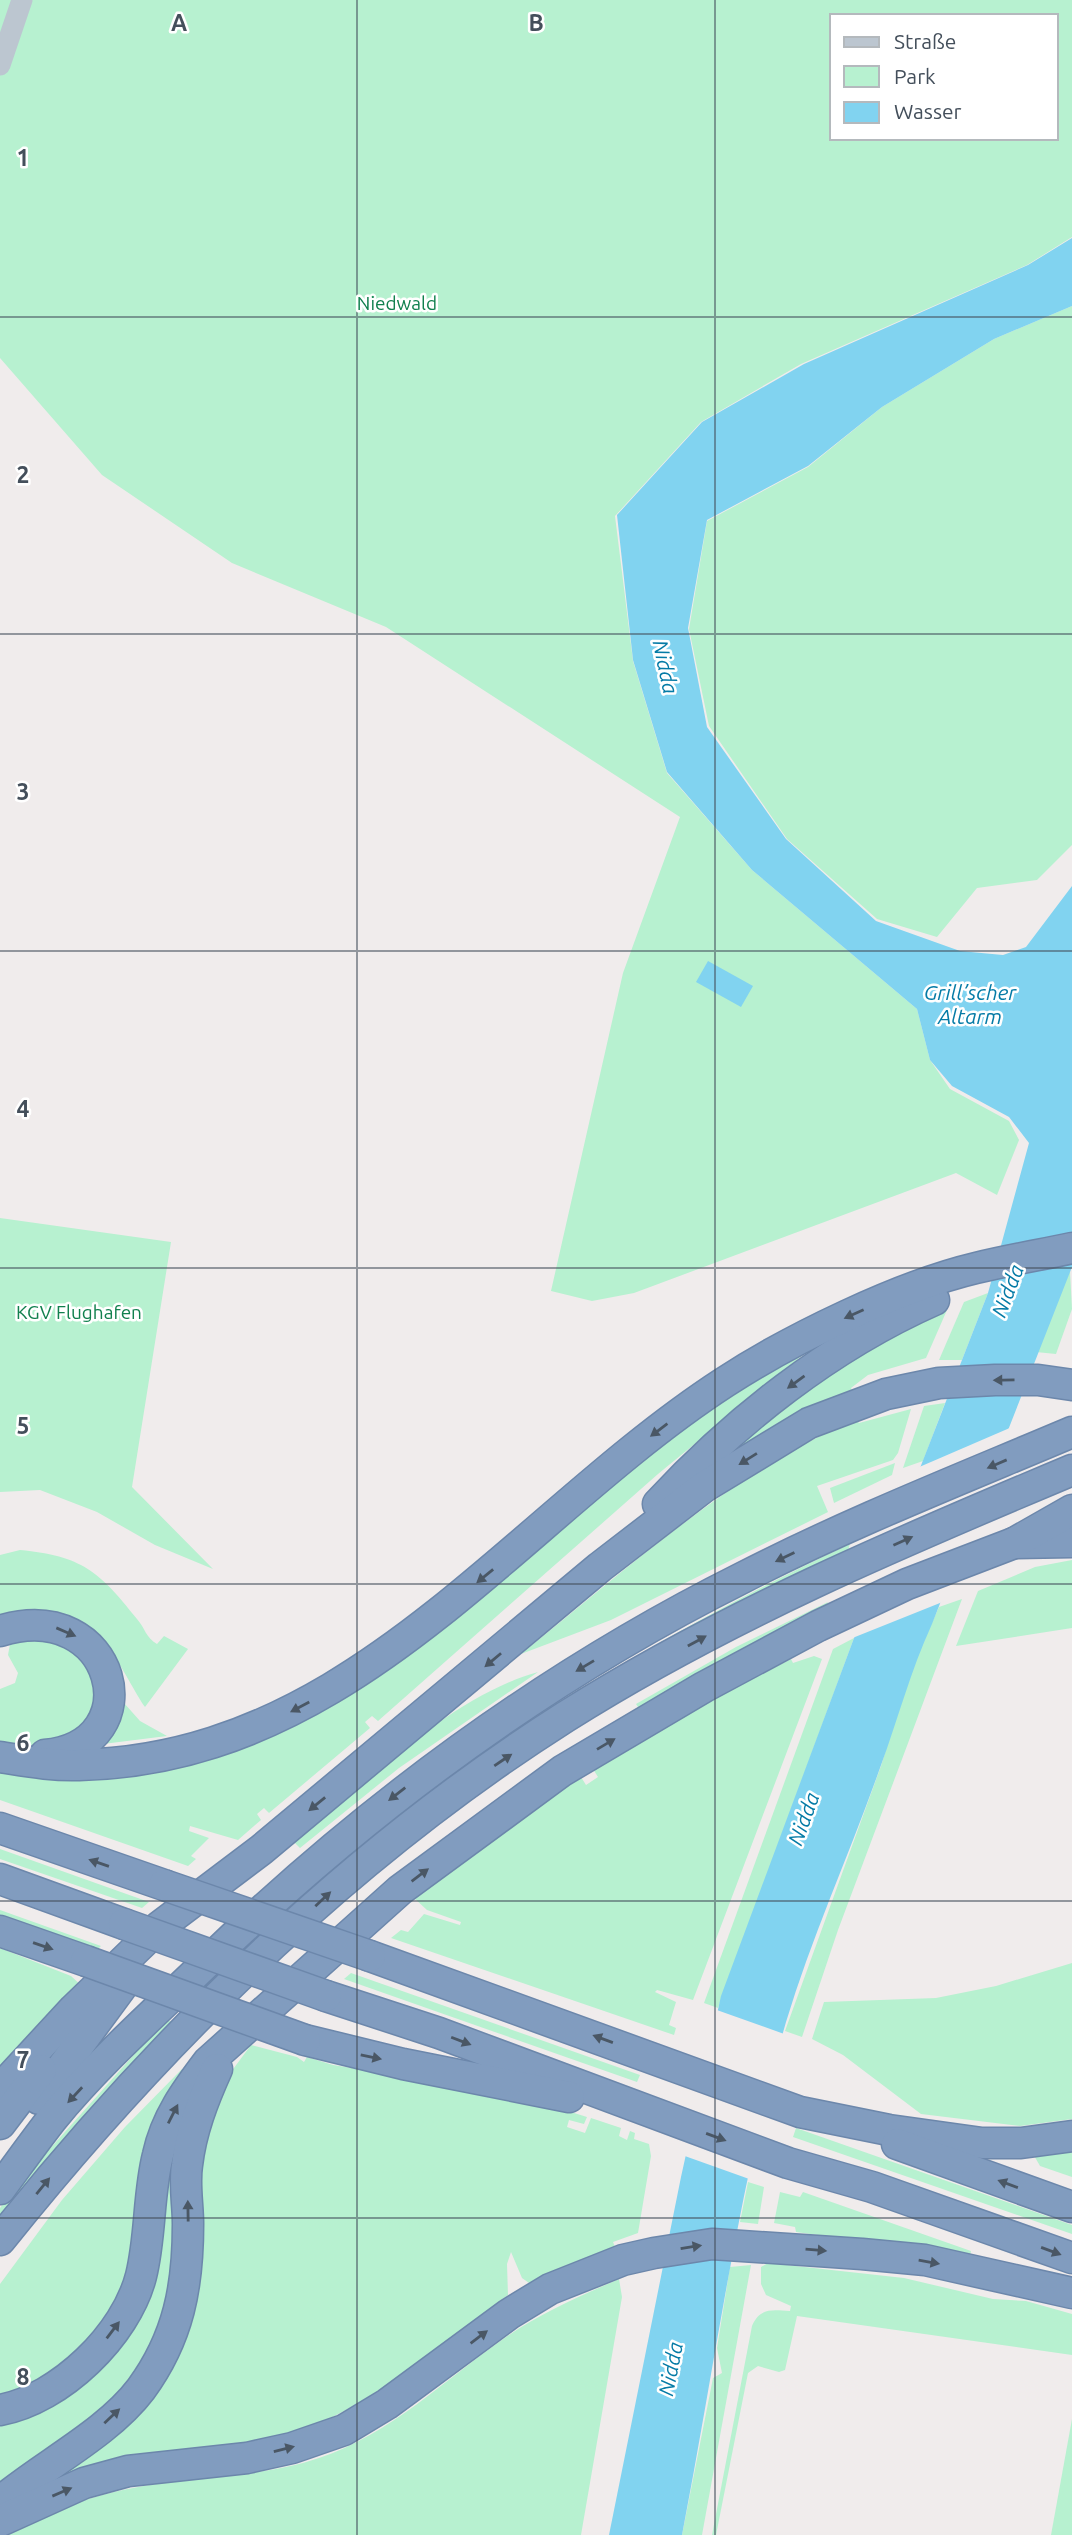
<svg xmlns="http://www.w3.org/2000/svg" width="1072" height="2535" viewBox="0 0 1072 2535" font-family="Ubuntu,sans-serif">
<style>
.green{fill:#b7f1d0;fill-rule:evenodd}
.water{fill:#81d3f0}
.pier{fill:#f0ecec}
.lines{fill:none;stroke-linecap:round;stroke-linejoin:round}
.highway-casing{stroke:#6c87ab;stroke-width:33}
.minor{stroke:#bcc6d0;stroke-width:21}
.highway{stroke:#819cbf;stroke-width:30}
.highway-bridge-casing{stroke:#6c87ab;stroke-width:33;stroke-linecap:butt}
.highway-bridge{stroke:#819cbf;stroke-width:30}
.oneway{fill:#4a5765}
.grid{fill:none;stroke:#444f5b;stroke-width:2;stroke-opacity:0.55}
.labels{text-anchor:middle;stroke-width:5;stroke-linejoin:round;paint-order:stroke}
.park-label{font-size:19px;fill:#11804e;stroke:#fff}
.water-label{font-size:21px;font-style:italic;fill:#057ba6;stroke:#fff}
.grid-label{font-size:23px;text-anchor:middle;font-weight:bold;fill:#444f5b;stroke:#fff;stroke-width:5;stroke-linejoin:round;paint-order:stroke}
</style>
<rect width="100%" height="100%" fill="#f0ecec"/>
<g class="green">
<path d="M0 0H1072V237L1027 265 801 364 701 422 615 516 633 661 667 773 752 870 917 1009 930 1060 950 1089 1009 1121 1019 1140 997 1195 956 1173 634 1293 592 1301 551 1291 623 973 680 817 386 627 232 563 102 475 0 358ZM832 16H1056V138H832Z"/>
<polygon points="1072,306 1072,845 1037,880 977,888 937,937 877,919 787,839 709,726 689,629 707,521 808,467 882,407 994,339"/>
<polygon points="0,1218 171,1242 132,1487 213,1569 155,1545 97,1512 40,1490 0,1492"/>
<polygon points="1070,1271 1072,1309 1056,1354 1036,1352"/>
<polygon points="988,1293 962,1360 939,1360 964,1302"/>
<polygon points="947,1310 926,1358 868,1375 851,1388 853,1393 696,1478 760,1417 900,1327"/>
<polygon points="802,1347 804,1354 658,1474 378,1721 372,1716 365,1722 370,1728 269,1813 264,1808 257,1814 261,1820 238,1840 190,1826 189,1831 209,1838 191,1856 196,1859 188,1866 0,1800 0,1771 237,1743 622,1468"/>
<polygon points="945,1403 923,1461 903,1468 924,1406"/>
<path d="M911 1409 898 1453 893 1460 817 1486 828 1512 611 1620 521 1654C627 1569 730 1474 856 1419L859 1423Z"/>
<polygon points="895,1463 892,1475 834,1503 830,1488"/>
<path d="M850 1544 847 1553 344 1866 331 1868C491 1737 663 1632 850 1544Z"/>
<path d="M20 1550C82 1556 99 1571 137 1619 145 1628 146 1638 157 1644L164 1636 188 1649 145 1707C120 1669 102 1615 48 1615 33 1615 15 1620 0 1623V1555Z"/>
<polygon points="1072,1560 1072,1628 956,1646 978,1591 1035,1567"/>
<polygon points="962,1599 838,1930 802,2037 785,2031 881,1766 910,1672 939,1607"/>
<polygon points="828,1602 824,1610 640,1710 636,1704 736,1647"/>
<polygon points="19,1637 64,1642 91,1667 98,1693 83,1729 48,1746 0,1744 0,1689 15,1683 18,1673 8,1655 10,1644"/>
<polygon points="854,1638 718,2008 704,2003 833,1649"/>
<polygon points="814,1656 822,1659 693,2000 657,1990 655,1992 676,2002 669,2025 676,2028 674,2035 391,1938 401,1930 408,1932 424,1914 460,1925 461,1922 427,1910 414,1898 511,1824 581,1777 586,1785 598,1777 593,1769 703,1704 791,1659 793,1663"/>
<path d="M538 1672 399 1768 300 1848 294 1842C363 1784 451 1696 538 1672Z"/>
<polygon points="116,1694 140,1721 167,1736 95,1745"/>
<polygon points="0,1849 149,1902 142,1908 0,1859"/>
<polygon points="0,1910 101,1946 94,1953 0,1920"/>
<polygon points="0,1948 71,1976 84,1988 0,2079"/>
<polygon points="1072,1963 1072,2119 1020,2126 921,2114 843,2055 812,2039 824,2002 936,1998 996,1986"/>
<polygon points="351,1973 640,2075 637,2082 344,1979"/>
<polygon points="165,2020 174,2022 0,2221 0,2208 22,2180"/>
<path d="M251 2045 297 2057 304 2062 307 2057 333 2065 513 2094 587 2117 584 2124 569 2120 567 2127 585 2133 591 2118 621 2128 619 2136 627 2140 630 2131 635 2133 634 2139 649 2144 651 2156 638 2233 613 2242 615 2247 529 2283 522 2278 511 2252 507 2264 508 2295C434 2351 370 2407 282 2439L56 2480 156 2385 197 2162 225 2080Z"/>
<path d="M182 2069 184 2072C159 2170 144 2299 62 2368 46 2381 19 2389 0 2398V2284L62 2200 125 2127Z"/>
<polygon points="180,2117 175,2293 144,2373 0,2498 0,2422 117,2348"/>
<polygon points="796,2128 1072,2225 1072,2234 793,2137"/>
<polygon points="1072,2147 1072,2177 1040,2166 1032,2152"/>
<polygon points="748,2182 764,2187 758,2224 740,2222"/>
<polygon points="780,2192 800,2197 803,2192 971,2251 970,2256 796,2232 795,2227 774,2223"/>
<path d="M768 2263 904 2278 993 2299 1026 2301 1072 2314V2355L797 2316 785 2370 779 2372 758 2366 748 2373 716 2535H712L752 2326C760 2307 773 2310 790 2311L791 2306 766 2295 761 2284V2267Z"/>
<polygon points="751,2265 702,2535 682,2535 713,2378 722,2373 717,2348 730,2267"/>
<path d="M619 2279 622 2297 581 2535H0C54 2509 96 2493 156 2484 210 2475 266 2476 319 2458 391 2434 444 2380 506 2337 541 2313 580 2296 619 2279Z"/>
<polygon points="1072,2419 1072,2535 1051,2535"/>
</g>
<g class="water">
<path d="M1072 238V306L994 339 882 407 808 466 707 520 688 628 707 727 786 839 876 921 960 951 1003 955 1026 947 1072 886V1267L932 1624C910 1672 898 1719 880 1768 850 1853 812 1936 786 2022 738 2189 715 2364 682 2535H609L681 2177 721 1996 854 1638 988 1293 1029 1143 1009 1117 952 1086 930 1060 917 1009 752 870 667 772 633 660 617 515 702 422 804 364 1028 265Z"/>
<polygon points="708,961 753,986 741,1007 696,982"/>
</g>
<g class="pier">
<polygon points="1012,1427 945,1601 850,1639 917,1468"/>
<polygon points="714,2009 787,2035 752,2180 682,2155"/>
</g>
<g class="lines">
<defs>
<g id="highway">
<path d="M658 1504C735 1421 830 1346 934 1300"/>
<polyline points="1014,1543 1072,1542"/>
<path d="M0 1631C116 1595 153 1745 45 1755"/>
<path d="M0 1757C26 1761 52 1766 79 1765 355 1759 514 1519 725 1382 791 1339 900 1286 976 1268 1008 1260 1040 1255 1072 1248"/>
<polyline points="0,1828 164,1885"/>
<polyline points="0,1879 124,1924"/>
<polyline points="0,1931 86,1961"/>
<polyline points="370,1956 800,2112 889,2130 982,2143 1021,2143 1072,2136"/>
<polyline points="326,1996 439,2033 788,2163 872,2187 1072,2258"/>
<polyline points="305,2040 403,2064 569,2097"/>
<polyline points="0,2089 74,2009 159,1927 261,1850 600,1567 704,1487 809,1423 886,1394 939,1383 995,1380 1038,1380 1072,1385"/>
<polyline points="39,2099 128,1978"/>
<polyline points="0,2124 41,2070"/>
<polyline points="897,2144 1072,2207"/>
<path d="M0 2189C17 2166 34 2142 52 2119 97 2064 151 2016 202 1967 364 1810 540 1679 742 1578 849 1523 961 1479 1072 1432"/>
<path d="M0 2240C160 2040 348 1855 565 1717 725 1616 898 1543 1072 1470"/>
<path d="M0 2410C60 2399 126 2335 141 2276 151 2236 148 2194 158 2155 166 2118 186 2091 208 2062L400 1890 562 1771 704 1687 818 1626 907 1584 1014 1543 1072 1510"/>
<path d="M0 2502C42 2466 107 2434 141 2389 179 2337 188 2286 188 2224 188 2205 184 2184 187 2165 191 2131 203 2100 217 2069"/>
<polyline points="0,2521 84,2483 128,2471 247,2458 292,2448 344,2430 387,2404 509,2314 550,2289 623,2260 654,2253 712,2244 862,2254 925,2260 1072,2293"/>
</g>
</defs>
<use href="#highway" class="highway-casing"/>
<polyline class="minor" points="0,65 22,0"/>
<use href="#highway" class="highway"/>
<defs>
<g id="highway-bridge">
<polyline points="164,1885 370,1956"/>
<polyline points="124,1924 326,1996"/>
<polyline points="86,1961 305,2040"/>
</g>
</defs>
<use href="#highway-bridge" class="highway-bridge-casing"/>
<use href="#highway-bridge" class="highway-bridge"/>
</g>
<defs><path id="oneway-solid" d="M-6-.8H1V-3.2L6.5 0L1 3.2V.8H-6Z" transform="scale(1.75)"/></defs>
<g class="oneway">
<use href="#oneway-solid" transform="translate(854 1314) rotate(156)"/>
<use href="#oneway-solid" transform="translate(1004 1380) rotate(179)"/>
<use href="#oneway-solid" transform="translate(796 1382) rotate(144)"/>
<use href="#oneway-solid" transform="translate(659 1430) rotate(143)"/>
<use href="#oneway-solid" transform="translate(748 1459) rotate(148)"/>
<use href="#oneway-solid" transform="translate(997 1464) rotate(157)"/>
<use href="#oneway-solid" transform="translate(903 1541) rotate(-24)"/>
<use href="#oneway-solid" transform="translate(785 1557) rotate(154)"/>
<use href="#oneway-solid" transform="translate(485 1576) rotate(141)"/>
<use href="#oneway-solid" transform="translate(66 1632) rotate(23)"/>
<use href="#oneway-solid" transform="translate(697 1641) rotate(-29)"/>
<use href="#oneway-solid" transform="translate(493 1660) rotate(140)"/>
<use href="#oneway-solid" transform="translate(585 1666) rotate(149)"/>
<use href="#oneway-solid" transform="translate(300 1707) rotate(152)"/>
<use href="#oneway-solid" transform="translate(606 1744) rotate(-31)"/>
<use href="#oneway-solid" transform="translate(503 1760) rotate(-34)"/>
<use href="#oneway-solid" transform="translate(397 1794) rotate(142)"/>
<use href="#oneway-solid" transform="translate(317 1804) rotate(141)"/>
<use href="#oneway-solid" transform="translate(99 1863) rotate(-161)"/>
<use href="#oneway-solid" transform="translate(420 1875) rotate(-37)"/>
<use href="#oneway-solid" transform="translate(323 1899) rotate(-43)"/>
<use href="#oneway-solid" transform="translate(43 1946) rotate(19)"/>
<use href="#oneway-solid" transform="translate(603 2039) rotate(-160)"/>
<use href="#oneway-solid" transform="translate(461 2041) rotate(21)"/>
<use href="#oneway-solid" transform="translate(371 2057) rotate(12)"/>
<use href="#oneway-solid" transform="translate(75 2095) rotate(133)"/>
<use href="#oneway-solid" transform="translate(173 2114) rotate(-63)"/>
<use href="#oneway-solid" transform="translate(716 2137) rotate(20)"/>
<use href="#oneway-solid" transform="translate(1008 2184) rotate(-160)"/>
<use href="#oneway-solid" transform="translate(43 2186) rotate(-51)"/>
<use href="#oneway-solid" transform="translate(188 2211) rotate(-91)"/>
<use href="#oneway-solid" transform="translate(691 2247) rotate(-9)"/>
<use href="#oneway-solid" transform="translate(816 2250) rotate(5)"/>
<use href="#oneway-solid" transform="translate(1051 2251) rotate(20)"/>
<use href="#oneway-solid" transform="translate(929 2262) rotate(10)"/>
<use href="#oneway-solid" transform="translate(113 2330) rotate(-53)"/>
<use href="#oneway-solid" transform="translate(479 2337) rotate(-37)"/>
<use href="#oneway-solid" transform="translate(112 2416) rotate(-43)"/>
<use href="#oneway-solid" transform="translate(284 2449) rotate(-14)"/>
<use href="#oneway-solid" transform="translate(62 2492) rotate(-23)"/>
</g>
<path class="grid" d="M357 0V2535M715 0V2535M0 317H1072M0 634H1072M0 951H1072M0 1268H1072M0 1584H1072M0 1901H1072M0 2218H1072"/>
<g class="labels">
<g class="park-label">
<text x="397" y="310">Niedwald</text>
<text x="79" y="1319">KGV Flughafen</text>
</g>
<g class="water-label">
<text transform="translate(665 667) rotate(78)" y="7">Nidda</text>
<text x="970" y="1000">Grill’scher<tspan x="970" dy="24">Altarm</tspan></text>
<text transform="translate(1008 1291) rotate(-69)" y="7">Nidda</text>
<text transform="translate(804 1819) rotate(-70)" y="7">Nidda</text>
<text transform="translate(671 2369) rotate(-79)" y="7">Nidda</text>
</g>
</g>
<g class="grid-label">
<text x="179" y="31">A</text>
<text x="536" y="31">B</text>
<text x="23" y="166">1</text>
<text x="23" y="483">2</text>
<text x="23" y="800">3</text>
<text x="23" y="1117">4</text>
<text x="23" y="1434">5</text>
<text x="23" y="1751">6</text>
<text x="23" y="2068">7</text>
<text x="23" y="2385">8</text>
</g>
<rect x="830" y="14" width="228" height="126" fill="#ffffff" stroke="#b4b9bd" stroke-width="2"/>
<rect x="844" y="37" width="35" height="10" fill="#bcc6d0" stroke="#b4b9bd" stroke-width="2"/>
<text x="894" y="49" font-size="21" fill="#444f5b">Straße</text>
<rect x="844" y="66" width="35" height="21" fill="#b7f1d0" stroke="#b4b9bd" stroke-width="2"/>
<text x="894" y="84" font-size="21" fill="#444f5b">Park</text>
<rect x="844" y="102" width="35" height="21" fill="#81d3f0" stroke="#b4b9bd" stroke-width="2"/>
<text x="894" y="119" font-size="21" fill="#444f5b">Wasser</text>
</svg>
